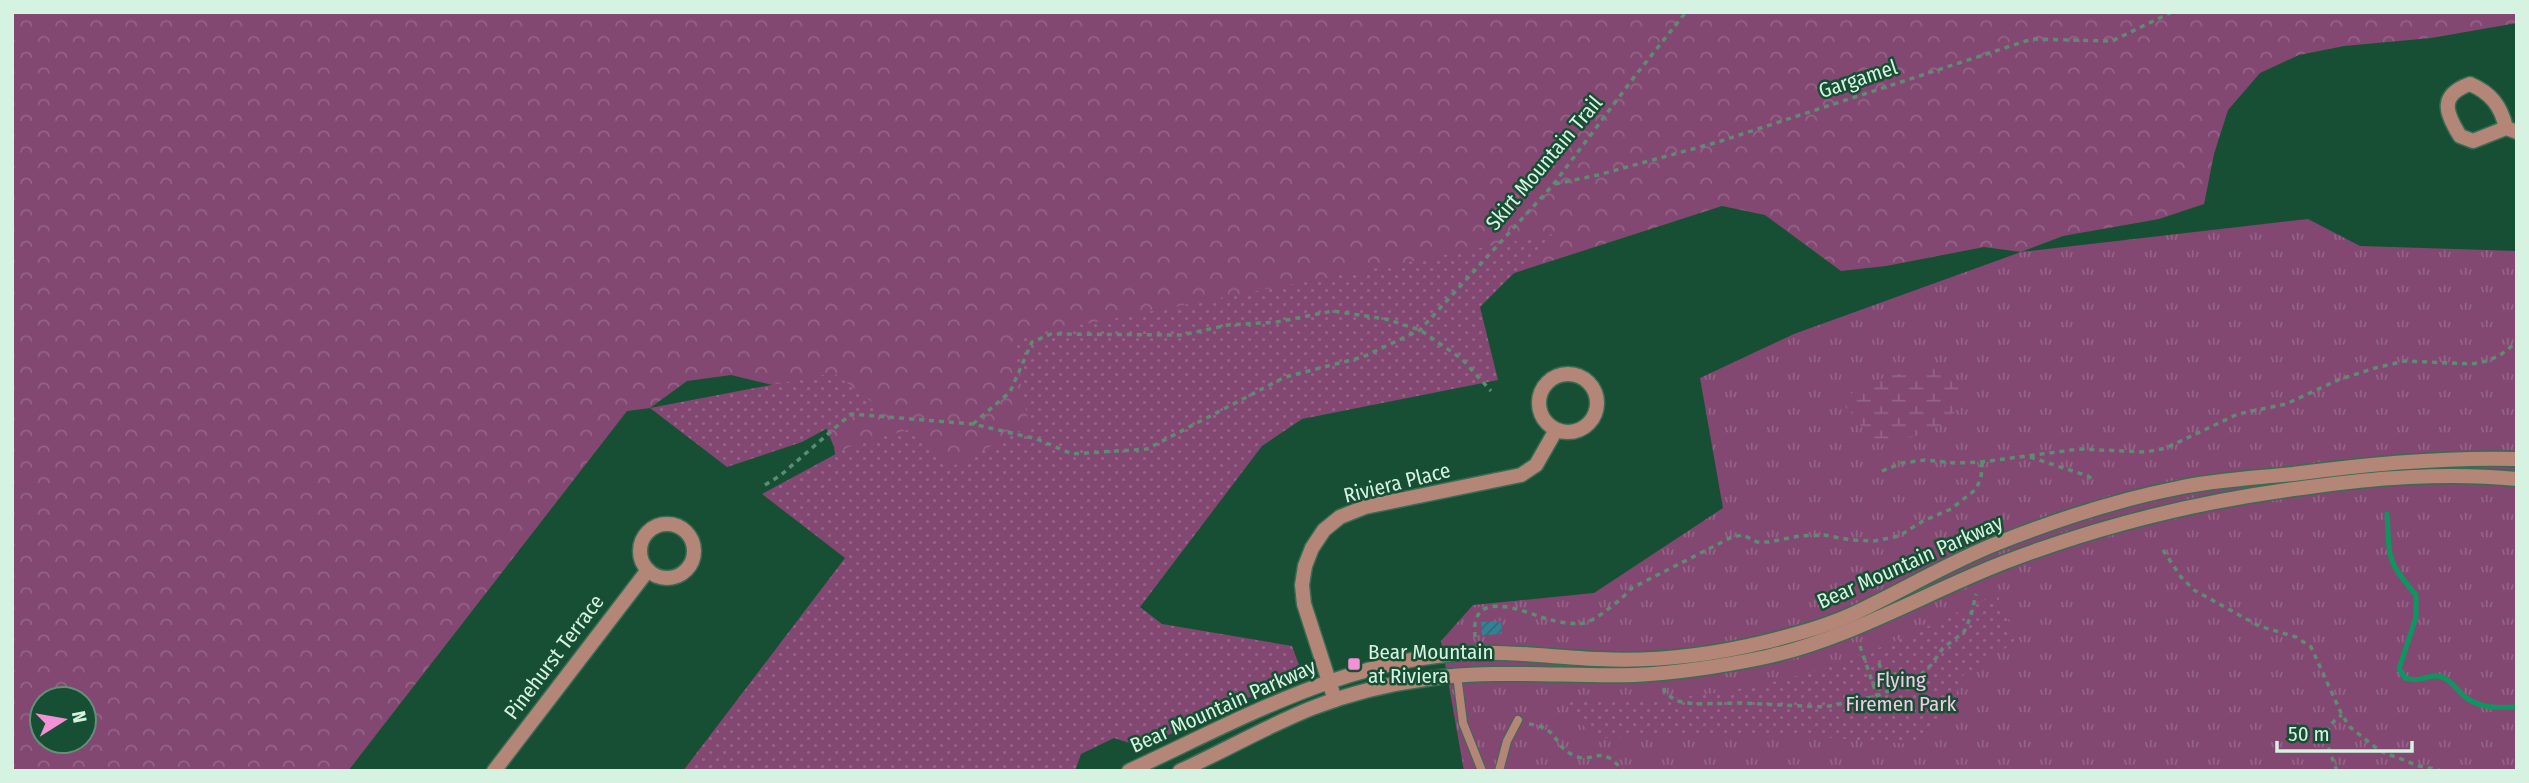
<svg xmlns="http://www.w3.org/2000/svg" width="2529" height="783" viewBox="0 0 2529 783" font-family="'Fira Sans Condensed',sans-serif">
<style>
.grass{fill:url(#grass-tufts)}
.forest{fill:url(#forest-crowns);fill-rule:evenodd}
.wetland{fill:url(#wetland-marsh)}
.park{fill:url(#park-dots)}
.lines{fill:none;stroke-linecap:round;stroke-linejoin:round}
.stream{stroke:#0d9760;stroke-width:5}
.building{fill:url(#building-hatch)}
.service-casing{stroke:#396c53;stroke-width:10}
.minor-casing{stroke:#396c53;stroke-width:17}
.tertiary-casing{stroke:#396c53;stroke-width:17}
.path{stroke:#5e8b74;stroke-width:3.5;stroke-dasharray:5 5;stroke-linecap:butt}
.service{stroke:#b48677;stroke-width:8}
.minor{stroke:#b48677;stroke-width:14}
.tertiary{stroke:#b48677;stroke-width:14}
.poi-dot{fill:#f391d6;stroke:#174f34;stroke-width:2.5}
.labels{text-anchor:middle;stroke-width:5;stroke-linejoin:round;paint-order:stroke}
.street-label{font-size:21px;fill:#d6f2e0;stroke:#174f34}
.poi-label{font-size:21px;fill:#d6f2e0;stroke:#174f34;text-anchor:start}
.park-label{font-size:21px;fill:#f7c8e7;stroke:#174f34}
</style>
<defs>
<pattern id="grass-tufts" width="24" height="20" patternUnits="userSpaceOnUse" patternTransform="scale(1.75)"><rect width="24" height="20" fill="#834872"/><path d="M3 7l-1-3M5 7V3M7 7l1-3M15 17l-1-3M17 17v-4M19 17l1-3" fill="none" stroke="#946386"/></pattern>
<pattern id="forest-crowns" width="20" height="18" patternUnits="userSpaceOnUse" patternTransform="scale(1.75)"><rect width="20" height="18" fill="#834872"/><path d="M2 6a3 3 0 1 1 6 0M12 15a3 3 0 1 1 6 0" fill="none" stroke="#946386"/></pattern>
<pattern id="wetland-marsh" width="20" height="14" patternUnits="userSpaceOnUse" patternTransform="scale(1.75)"><rect width="20" height="14" fill="#834872"/><path d="M1 5h8M5 5V1M11 12h8M15 12V8" fill="none" stroke="#946386"/></pattern>
<pattern id="park-dots" width="8" height="8" patternUnits="userSpaceOnUse" patternTransform="scale(1.75)"><rect width="8" height="8" fill="#834872"/><path d="M2 2h.1M6 6h.1" fill="none" stroke="#946386" stroke-width="1.8" stroke-linecap="round"/></pattern>
<pattern id="building-hatch" width="6" height="6" patternUnits="userSpaceOnUse" patternTransform="scale(1.75)"><rect width="6" height="6" fill="#338195"/><path d="M-1 1l2-2M0 6l6-6M5 7l2-2" fill="none" stroke="#396870"/></pattern>
</defs>
<rect width="100%" height="100%" fill="#174f34"/>
<polygon class="grass" points="2308,219 2360,246 2517,251 2517,771 1464,771 1441,641 1473,605 1594,593 1723,508 1700,378 1794,334 2021,252"/>
<path class="forest" d="M12 12H2517V23L2431 38 2344 46 2299 55 2260 73 2228 110 2214 154 2204 204 2159 219 2063 236 2021 252 1984 247 1886 266 1841 271 1765 215 1722 206 1449 294 846 558 847 536 834 447 818 408 777 386 731 375 687 381 650 408 627 411 348 771H12ZM42 699H84V741H42Z"/>
<path class="wetland" d="M1935 367 1951 371C1979 411 1938 431 1904 439 1898 440 1888 445 1883 444 1868 442 1863 428 1856 418 1851 411 1846 410 1843 402 1862 378 1906 372 1935 367Z"/>
<g class="park">
<polygon points="1553,234 1480,307 1498,380 1302,419 1262,446 1140,607 1162,624 1292,646 1302,673 1142,747 1114,738 1081,754 1075,771 683,771 845,558 762,494 858,442 908,430 955,465 1029,426 1012,338"/>
<polygon points="834,373 881,409 848,417 802,442 727,467 650,408"/>
<path d="M1997 594 2016 639 1999 654 1960 677 1952 712 1942 723 1911 744 1778 734 1594 738 1562 700C1666 705 1769 691 1866 653 1911 636 1954 613 1997 594Z"/>
</g>
<g class="lines">
<path class="stream" d="M2387 514C2390 558 2385 559 2416 595V617L2399 669 2405 678C2422 683 2425 675 2437 676 2451 677 2458 693 2468 699 2484 709 2499 708 2517 707"/>
</g>
<polygon class="building" points="1501,621 1502,634 1482,635 1481,622"/>
<g class="lines">
<defs>
<g id="service">
<polyline points="1457,675 1463,723 1482,771"/>
<polyline points="1499,771 1507,741 1518,720"/>
</g>
<g id="minor">
<path d="M2506 128C2501 106 2491 93 2470 84 2439 95 2445 112 2460 136L2473 141 2506 128 2517 132"/>
<circle cx="1568" cy="403" r="29"/>
<circle cx="667" cy="551" r="27"/>
<polyline points="1335,700 1304,604 1302,585 1305,566 1312,548 1324,530 1340,517 1365,507 1521,475 1536,465 1556,430"/>
<polyline points="494,771 648,570"/>
</g>
<g id="tertiary">
<path d="M1129 771C1235 722 1336 664 1455 654 1503 650 1551 657 1599 659 1655 662 1711 655 1765 642 1797 634 1831 625 1861 610 1907 588 1950 562 1998 543 2056 520 2116 500 2178 488 2215 480 2255 478 2293 474 2367 464 2442 457 2517 459"/>
<path d="M1180 771C1224 751 1267 726 1312 708 1348 694 1388 684 1426 679 1496 669 1565 677 1635 675 1679 673 1723 666 1766 657 1851 638 1925 593 2005 562 2102 525 2199 501 2302 488 2373 478 2444 472 2517 479"/>
</g>
</defs>
<use href="#service" class="service-casing"/>
<use href="#minor" class="minor-casing"/>
<use href="#tertiary" class="tertiary-casing"/>
<g class="path">
<polyline points="1555,184 1598,175 1718,142 2032,39 2112,41 2172,12"/>
<polyline points="973,424 1010,392 1032,342 1051,334 1182,335 1228,325 1277,322 1333,311 1386,319 1420,330 1462,359 1491,391"/>
<polyline points="2030,457 2088,476 2093,480"/>
<polyline points="1882,471 1902,463 1925,460 1956,463 1982,462 2079,449 2146,452 2166,448 2238,414 2286,404 2338,380 2375,368 2405,361 2472,364 2487,361 2499,356 2517,342"/>
<polyline points="765,485 781,475 851,414 973,424 1037,439 1072,454 1147,449 1285,377 1363,357 1420,330 1553,185 1635,76 1686,12"/>
<polyline points="2163,550 2181,577 2194,590 2259,626 2296,637 2311,647 2342,715 2350,727 2380,751 2419,766 2443,771"/>
<path d="M1475 637C1475 632 1474 625 1476 620 1484 591 1534 616 1551 620 1560 622 1574 625 1584 623 1596 621 1624 597 1632 588L1732 537 1743 535 1757 542H1769L1799 536 1824 535 1851 540 1874 541 1899 536 1923 521 1951 509 1975 490 1981 479 1982 462"/>
<polyline points="1860,646 1877,696"/>
<polyline points="1879,663 1884,679"/>
<polyline points="1874,684 1897,673 1906,685"/>
<polyline points="1664,688 1665,693 1677,701 1694,704 1742,703 1825,707 1877,696 1916,679 1931,665 1943,648 1964,632 1971,616 1976,594"/>
<path d="M1529 724C1560 728 1552 745 1573 755 1594 766 1599 741 1623 771"/>
<path d="M2337 771C2329 748 2317 731 2342 715"/>
</g>
<use href="#service" class="service"/>
<use href="#minor" class="minor"/>
<use href="#tertiary" class="tertiary"/>
</g>
<rect class="poi-dot" x="1347" y="657" width="14" height="14" rx="3.5"/>
<g class="labels">
<g class="street-label">
<text transform="translate(1858 79) rotate(-18)" y="7">Gargamel</text>
<text transform="translate(1544 163) rotate(-50)" y="7">Skirt Mountain Trail</text>
<text transform="translate(1397 483) rotate(-14)" y="7">Riviera Place</text>
<text transform="translate(1910 562) rotate(-24)" y="7">Bear Mountain Parkway</text>
<text transform="translate(554 657) rotate(-53)" y="7">Pinehurst Terrace</text>
<text transform="translate(1223 706) rotate(-24)" y="7">Bear Mountain Parkway</text>
</g>
<g class="poi-label">
<text x="1368" y="659">Bear Mountain<tspan x="1368" dy="24">at Riviera</tspan></text>
</g>
<g class="park-label">
<text x="1901" y="687">Flying<tspan x="1901" dy="24">Firemen Park</tspan></text>
</g>
</g>
<rect width="2529" height="783" fill="none" stroke="#d6f2e0" stroke-width="28"/>
<g transform="translate(63 720) rotate(79)"><circle r="33" fill="#174f34" stroke="#639079" stroke-width="2"/>
<path d="M0-5L12 26L0 18L-12 26Z" fill="#f391d6"/>
<text y="-10" font-size="19" font-weight="bold" text-anchor="middle" fill="#d6f2e0">N</text>
</g>
<path d="M2277 741v10h135v-10" fill="none" stroke="#d6f2e0" stroke-width="3.5"/>
<text x="2288" y="741" font-size="21" fill="#d6f2e0" stroke="#174f34" stroke-width="5" paint-order="stroke">50 m</text>
</svg>
